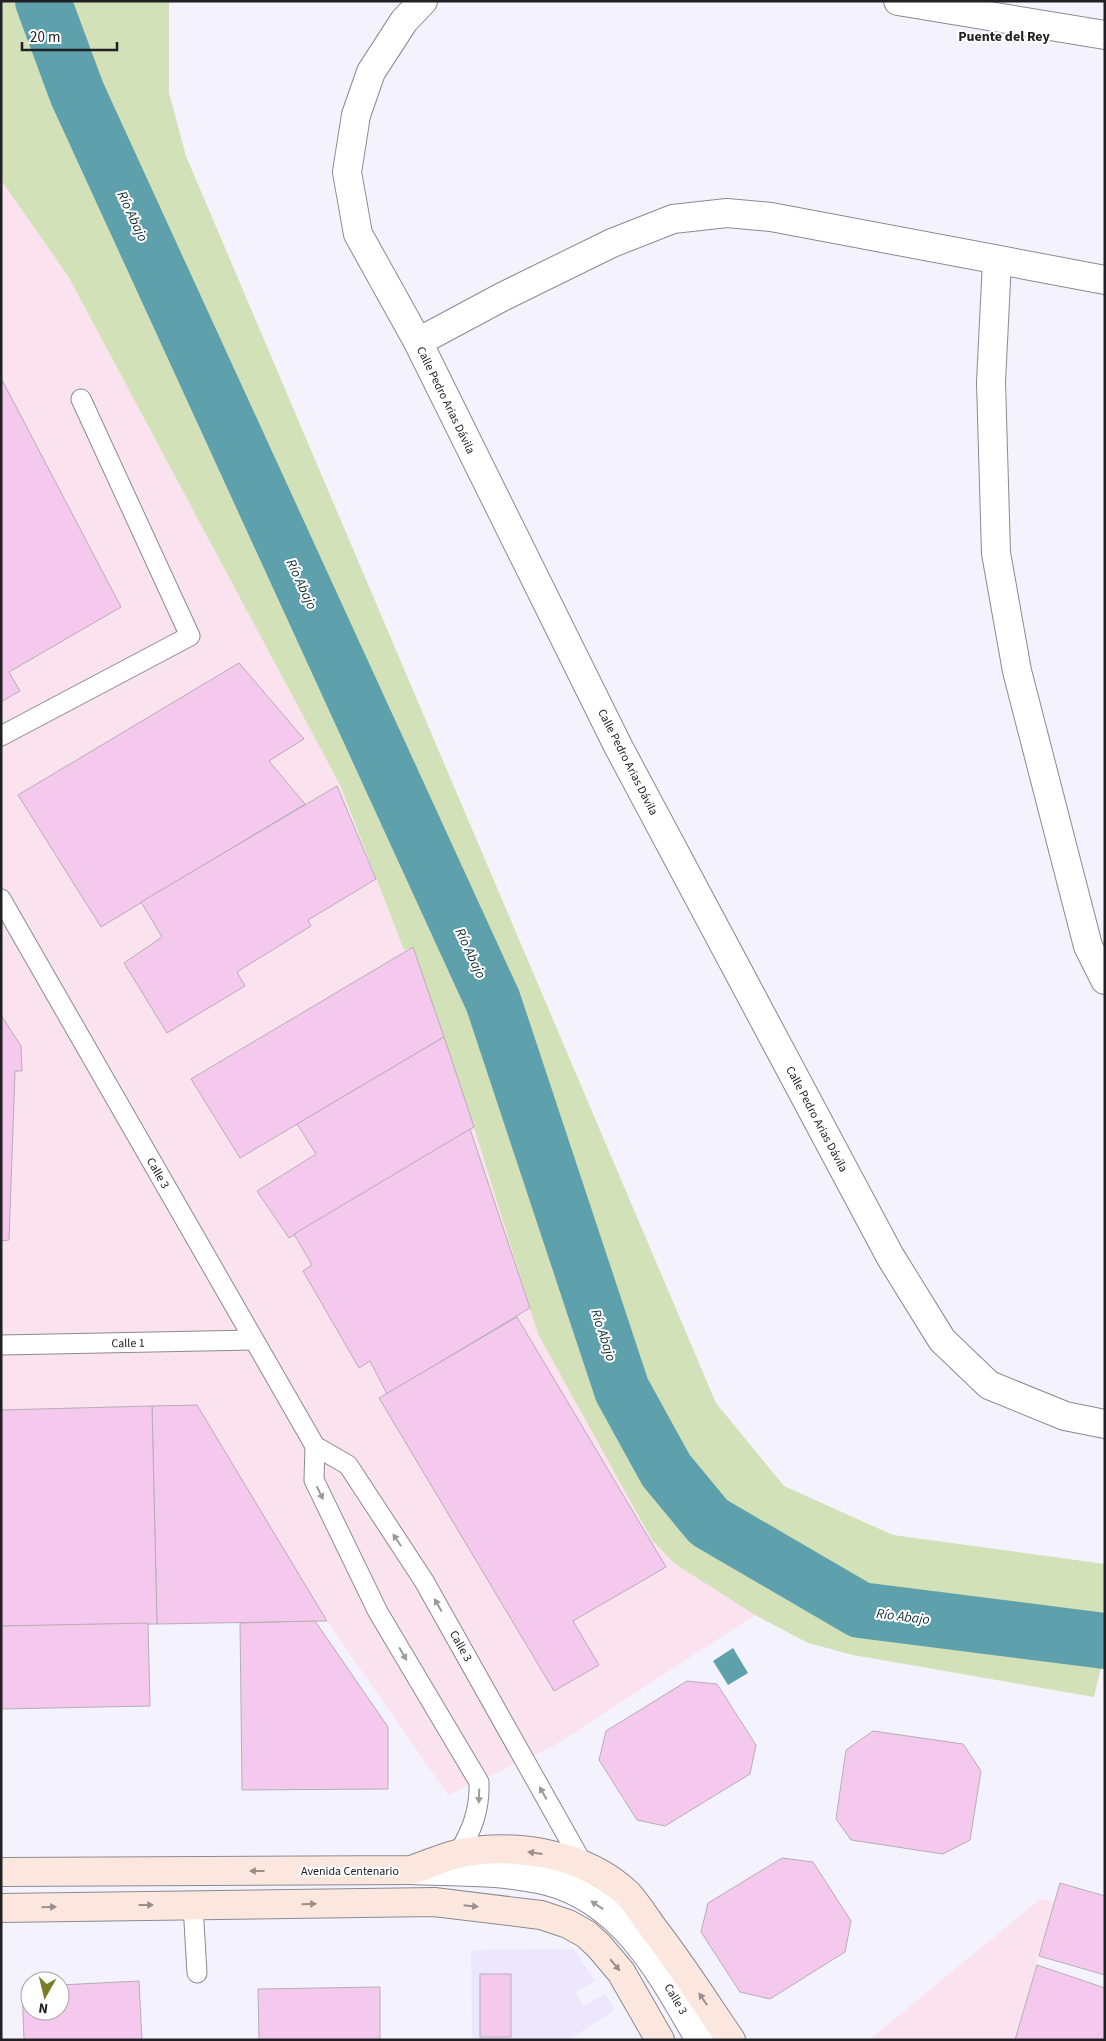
<svg xmlns="http://www.w3.org/2000/svg" width="1106" height="2041" viewBox="0 0 1106 2041" font-family="'Source Sans 3',sans-serif">
<style>
.commercial{fill:#ede6fc}
.industrial{fill:#fae3ee}
.green{fill:#d3e1b9}
.water{fill:#5ea1ac}
.lines{fill:none;stroke-linecap:round;stroke-linejoin:round}
.river{stroke:#5ea1ac;stroke-width:56}
.building{fill:#f5c8ee;stroke:#b6aeb5}
.lane-casing{stroke:#8a8a92;stroke-width:21}
.street-casing{stroke:#8a8a92;stroke-width:30}
.secondary-casing{stroke:#8a8a92;stroke-width:30}
.lane{stroke:#fff;stroke-width:19}
.street{stroke:#fff;stroke-width:28}
.secondary{stroke:#fce7de;stroke-width:28}
.oneway{fill:#9b9b9d}
.oneway2{fill:#998e8b}
.labels{text-anchor:middle;stroke-width:4;stroke-linejoin:round;paint-order:stroke}
.street-label{font-size:12px;fill:#212125;stroke:#fff}
.neighbourhood-label{font-size:14px;font-weight:bold;fill:#212125;stroke:#fff}
.water-label{font-size:14px;font-style:italic;fill:#0f3137;stroke:#fff}
</style>
<rect width="100%" height="100%" fill="#f4f3fd"/>
<polygon class="commercial" points="574,1949 595,1981 575,1992 583,2006 605,1994 615,2010 568,2040 472,2040 471,1950"/>
<g class="industrial">
<polygon points="1,180 68,276 340,785 404,950 413,947 675,1564 755,1615 552,1747 448,1795 327,1621 1,1626"/>
<polygon points="1040,1899 1055,1901 1015,2040 869,2040"/>
</g>
<polygon class="green" points="1,1 169,1 169,93 186,156 716,1403 784,1486 893,1535 1105,1564 1105,1659 1103,1659 1094,1697 853,1655 808,1643 755,1615 675,1564 652,1540 538,1334 474,1127 412,948 404,950 340,785 68,276 1,180"/>
<polygon class="water" points="733,1648 748,1673 728,1685 713,1661"/>
<g class="lines">
<polyline class="river" points="43,1 77,93 493,1001 622,1390 666,1470 709,1522 860,1610 1105,1641"/>
</g>
<g class="building">
<polygon points="1,378 121,607 9,672 20,691 1,702"/>
<polygon points="239,663 304,739 269,761 305,804 101,927 18,795"/>
<polygon points="337,786 376,879 308,920 311,926 237,972 245,986 167,1033 124,963 162,937 141,902"/>
<polygon points="413,947 444,1037 240,1158 191,1079"/>
<polygon points="1,1015 21,1046 22,1071 15,1071 9,1240 1,1241"/>
<polygon points="444,1037 474,1127 289,1238 257,1191 316,1154 297,1124"/>
<polygon points="470,1129 530,1308 387,1394 370,1361 359,1368 303,1271 312,1265 294,1234"/>
<polygon points="517,1317 666,1567 573,1621 599,1665 554,1691 379,1398"/>
<polygon points="197,1405 327,1621 157,1624 152,1406"/>
<polygon points="152,1406 157,1624 1,1626 1,1410"/>
<polygon points="315,1621 388,1727 388,1789 242,1790 240,1623"/>
<polygon points="148,1623 150,1706 1,1709 1,1626"/>
<polygon points="687,1681 717,1684 756,1745 750,1774 665,1826 637,1820 599,1760 606,1731"/>
<polygon points="873,1731 963,1744 981,1771 970,1840 943,1854 851,1840 836,1819 846,1750"/>
<polygon points="782,1858 813,1862 851,1921 845,1952 770,1999 740,1992 701,1932 708,1903"/>
<polygon points="1060,1883 1105,1896 1105,1975 1039,1956"/>
<polygon points="1037,1965 1105,1988 1105,2040 1015,2040"/>
<rect x="480" y="1974" width="31" height="63"/>
<polygon points="139,1981 142,2040 24,2040 22,1987 30,1986 30,2011 60,2011 60,1985"/>
<polygon points="380,1987 380,2040 259,2040 258,1989"/>
</g>
<g class="lines">
<defs>
<g id="lane">
<polyline points="1,736 190,636 81,399"/>
<polyline points="1,899 315,1446 348,1465 424,1581 584,1866"/>
<polyline points="1,1345 254,1340"/>
<path d="M315 1446 314 1480 378 1612 479 1782C480 1810 472 1830 458 1854"/>
<polyline points="193,1905 197,1973"/>
</g>
<g id="street">
<polyline points="423,1 404,21 371,72 356,115 347,172 358,234 418,342 618,746 890,1256 942,1340 989,1385 1065,1416 1105,1424"/>
<polyline points="898,1 1105,35"/>
<polyline points="997,261 991,382 996,553 1017,671 1088,946 1105,980"/>
<polyline points="418,342 502,297 612,243 673,219 727,213 771,217 1105,280"/>
<path d="M411 1870C455 1872 503 1870 547 1881 625 1901 663 1976 700 2040"/>
</g>
<g id="secondary">
<path d="M1 1872 411 1870C426 1865 441 1858 457 1854 514 1842 585 1853 628 1894 637 1904 645 1917 653 1928 681 1964 705 2002 731 2040"/>
<polyline points="1,1908 434,1902 541,1915 568,1924 586,1934 599,1946 621,1972 660,2040"/>
</g>
</defs>
<use href="#lane" class="lane-casing"/>
<use href="#street" class="street-casing"/>
<use href="#secondary" class="secondary-casing"/>
<use href="#lane" class="lane"/>
<use href="#street" class="street"/>
<use href="#secondary" class="secondary"/>
</g>
<defs><path id="oneway-solid" d="M-6-.8H1V-3.2L6.5 0L1 3.2V.8H-6Z" transform="scale(1.25)"/></defs>
<g class="oneway">
<use href="#oneway-solid" transform="translate(320 1493) rotate(64)"/>
<use href="#oneway-solid" transform="translate(397 1540) rotate(-124)"/>
<use href="#oneway-solid" transform="translate(438 1605) rotate(-119)"/>
<use href="#oneway-solid" transform="translate(403 1654) rotate(59)"/>
<use href="#oneway-solid" transform="translate(543 1793) rotate(-119)"/>
<use href="#oneway-solid" transform="translate(479 1796) rotate(92)"/>
<use href="#oneway-solid" transform="translate(597 1905) rotate(-147)"/>
</g>
<g class="oneway2">
<use href="#oneway-solid" transform="translate(535 1853) rotate(-172)"/>
<use href="#oneway-solid" transform="translate(257 1871) rotate(180)"/>
<use href="#oneway-solid" transform="translate(309 1904) rotate(-1)"/>
<use href="#oneway-solid" transform="translate(146 1905)"/>
<use href="#oneway-solid" transform="translate(471 1906) rotate(6)"/>
<use href="#oneway-solid" transform="translate(49 1907) rotate(-1)"/>
<use href="#oneway-solid" transform="translate(615 1965) rotate(50)"/>
<use href="#oneway-solid" transform="translate(703 1999) rotate(-124)"/>
</g>
<g class="labels">
<g class="street-label">
<text transform="translate(446 400) rotate(64)" y="4">Calle Pedro Arias Dávila</text>
<text transform="translate(628 762) rotate(63)" y="4">Calle Pedro Arias Dávila</text>
<text transform="translate(817 1119) rotate(62)" y="4">Calle Pedro Arias Dávila</text>
<text transform="translate(158 1173) rotate(60)" y="4">Calle 3</text>
<text transform="translate(128 1343) rotate(-1)" y="4">Calle 1</text>
<text transform="translate(461 1646) rotate(61)" y="4">Calle 3</text>
<text x="350" y="1875">Avenida Centenario</text>
<text transform="translate(676 1999) rotate(59)" y="4">Calle 3</text>
</g>
<g class="neighbourhood-label">
<text x="1004" y="41">Puente del Rey</text>
</g>
<g class="water-label">
<text transform="translate(133 216) rotate(65)" y="5">Río Abajo</text>
<text transform="translate(302 584) rotate(65)" y="5">Río Abajo</text>
<text transform="translate(471 953) rotate(65)" y="5">Río Abajo</text>
<text transform="translate(604 1335) rotate(72)" y="5">Río Abajo</text>
<text transform="translate(903 1616) rotate(7)" y="5">Río Abajo</text>
</g>
</g>
<rect width="1106" height="2041" fill="none" stroke="#212125" stroke-width="5"/>
<g transform="translate(45 1996) rotate(188)"><circle r="24" fill="#ffffff" stroke="#a6a6a8"/>
<path d="M0-4L9 19L0 12L-9 19Z" fill="#797d26"/>
<text y="-8" font-size="14" font-weight="bold" text-anchor="middle" fill="#212125">N</text>
</g>
<path d="M22 42v8h95v-8" fill="none" stroke="#212125" stroke-width="2.5"/>
<text x="30" y="42" font-size="15" fill="#212125" stroke="#ffffff" stroke-width="4" paint-order="stroke">20 m</text>
</svg>
